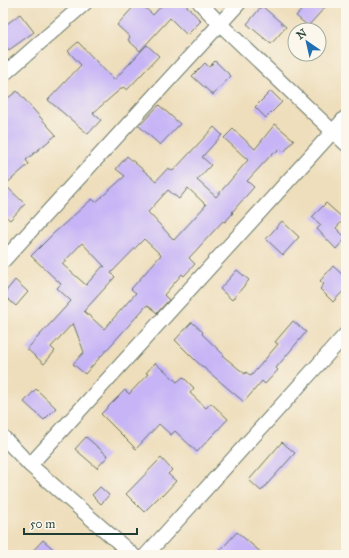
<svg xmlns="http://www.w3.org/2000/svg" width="349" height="558" viewBox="0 0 349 558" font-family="'IM FELL Great Primer',serif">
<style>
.building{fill:#c6b4f6;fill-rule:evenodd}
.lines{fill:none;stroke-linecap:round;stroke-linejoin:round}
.minor-casing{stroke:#677564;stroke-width:16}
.minor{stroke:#fff;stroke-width:14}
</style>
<rect width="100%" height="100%" fill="#fbf7ec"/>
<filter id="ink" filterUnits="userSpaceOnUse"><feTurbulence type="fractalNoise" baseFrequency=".025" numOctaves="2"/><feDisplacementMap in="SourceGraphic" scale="8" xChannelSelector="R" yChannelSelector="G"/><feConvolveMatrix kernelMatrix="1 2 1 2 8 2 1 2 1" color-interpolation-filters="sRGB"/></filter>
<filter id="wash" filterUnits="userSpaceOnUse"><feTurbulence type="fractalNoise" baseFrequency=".012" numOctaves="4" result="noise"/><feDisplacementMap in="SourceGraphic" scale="16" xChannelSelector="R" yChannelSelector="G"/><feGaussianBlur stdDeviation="0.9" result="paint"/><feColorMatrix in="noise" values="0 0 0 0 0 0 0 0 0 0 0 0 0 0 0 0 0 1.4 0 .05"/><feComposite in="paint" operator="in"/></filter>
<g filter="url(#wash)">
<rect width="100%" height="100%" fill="#eedebc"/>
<g id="blocks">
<g class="building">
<polygon points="137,3 140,3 153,15 164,3 184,3 201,21 187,35 170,18 140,51 128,40 130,37 117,25"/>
<polygon points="308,3 329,3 308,26 296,16"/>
<polygon points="262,6 286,27 271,44 247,24"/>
<polygon points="20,14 34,32 9,50 3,42 3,27"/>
<polygon points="78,42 114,80 147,45 159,56 127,90 123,87 93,113 101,120 88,134 48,100 81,65 68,51"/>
<polygon points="215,61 231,76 213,95 192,76 205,63 209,67"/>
<polygon points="17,91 56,135 26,160 29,164 5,185 25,204 10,220 3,214 3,102"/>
<polygon points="271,91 282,102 266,118 255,107"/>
<polygon points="159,105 180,124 160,145 139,126"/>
<path d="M275 124 294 140 284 152 280 149 276 153 274 152 247 181 254 187 232 212 233 213 225 222 223 221 189 258 195 264 184 276 182 274 164 295 169 300 157 313 147 305 85 374 73 364 84 352 73 323 51 347 55 351 44 364 27 349 71 301 57 288 61 284 31 256 54 233 92 199 96 202 125 176 116 169 127 156 156 181 168 168 173 171 214 127 222 135 202 157 211 165 197 180 216 197 248 160 224 138 233 129 255 149ZM188 188 206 205 174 240 148 212 168 190 179 199ZM144 239 161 255 131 289 136 293 104 329 84 311 115 277 111 273ZM82 243 105 267 103 266 86 285 62 264Z"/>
<polygon points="326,203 344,219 336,228 346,238 336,249 317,229 321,225 312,217"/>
<polygon points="282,221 299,237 283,255 266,239"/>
<polygon points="333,266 346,278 346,288 333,302 320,289 324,284 320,281"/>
<polygon points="237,270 249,280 232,300 220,289"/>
<polygon points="15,280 28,292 16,306 3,295"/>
<polygon points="293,321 306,332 276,368 278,370 265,384 262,381 244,402 197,362 175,340 192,322 203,332 202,334 224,355 223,356 245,374 246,372 251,376 278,344 275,342"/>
<polygon points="155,363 162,369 162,368 177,382 183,377 194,388 190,393 206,408 211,403 228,419 197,452 175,431 171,435 159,424 136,449 101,414 125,390 129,394 148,374 146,373"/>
<polygon points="36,389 56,408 44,420 24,402"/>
<polygon points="86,437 108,456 97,468 75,449"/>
<polygon points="282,442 295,453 261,491 249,480"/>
<polygon points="161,458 172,470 168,474 176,481 163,495 162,494 144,512 126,494"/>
<polygon points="100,487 109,495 101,504 92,495"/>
<polygon points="237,532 264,555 216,555"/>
<polygon points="43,540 60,555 29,555"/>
</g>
</g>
</g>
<g filter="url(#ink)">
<use href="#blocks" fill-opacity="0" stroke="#677564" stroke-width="1"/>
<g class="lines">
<defs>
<g id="minor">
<polyline points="200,3 220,24 346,144"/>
<polyline points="3,75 85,3"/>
<polyline points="3,261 239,3"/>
<polyline points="3,437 30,465 133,555"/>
<polyline points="30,465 346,117"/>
<polyline points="146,555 346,334"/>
</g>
</defs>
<use href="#minor" class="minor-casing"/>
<use href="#minor" class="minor"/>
</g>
</g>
<rect width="349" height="558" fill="none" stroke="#fbf7ec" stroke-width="16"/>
<g transform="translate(307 42) rotate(326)"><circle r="19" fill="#fbf7ec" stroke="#a3ada2"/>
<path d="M0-3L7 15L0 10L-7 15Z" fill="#1f6fb2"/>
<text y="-6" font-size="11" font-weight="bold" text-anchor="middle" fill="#1f3d34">N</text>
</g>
<path d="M24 528v6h113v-6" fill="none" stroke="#1f3d34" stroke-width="2"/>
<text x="30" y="528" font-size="12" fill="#1f3d34" stroke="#fbf7ec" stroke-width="3" paint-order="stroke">50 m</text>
</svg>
